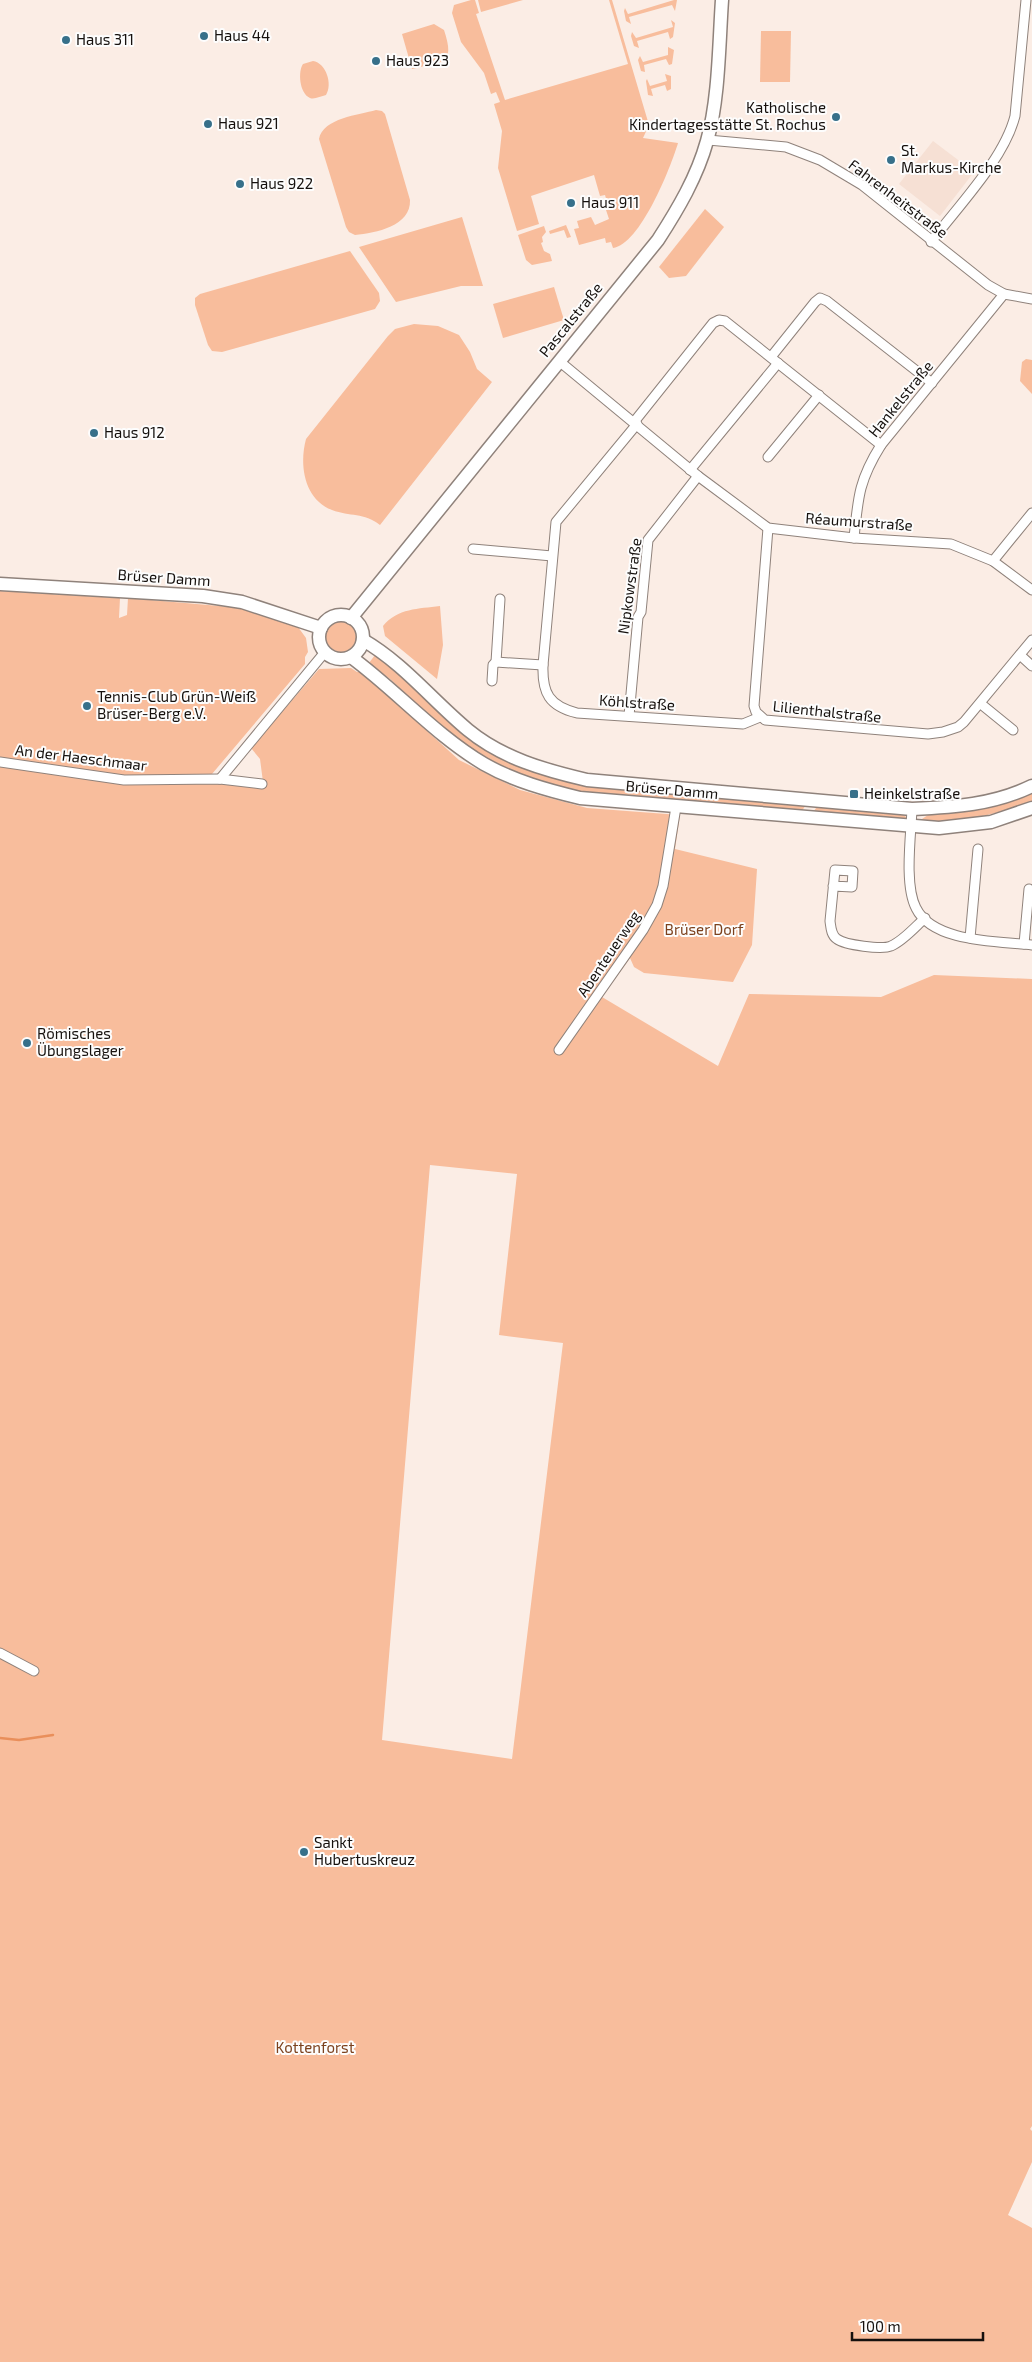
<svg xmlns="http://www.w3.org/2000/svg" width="1032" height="2362" viewBox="0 0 1032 2362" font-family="'Exo 2',sans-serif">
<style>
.built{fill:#f6e0d4}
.green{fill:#f8bd9c;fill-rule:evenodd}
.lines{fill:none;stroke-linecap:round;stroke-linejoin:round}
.stream{stroke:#e98f5b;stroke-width:2.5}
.street-casing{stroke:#8f827b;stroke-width:11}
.secondary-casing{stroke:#8f827b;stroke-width:15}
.street{stroke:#fff;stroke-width:9}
.secondary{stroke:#fff;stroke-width:12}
.poi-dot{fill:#37708a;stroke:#fdfdfd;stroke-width:2}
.labels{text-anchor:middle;stroke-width:4;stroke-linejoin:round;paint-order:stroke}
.poi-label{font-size:15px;fill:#16110e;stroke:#fdfdfd;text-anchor:start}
.street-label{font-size:15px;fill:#16110e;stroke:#fdfdfd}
.park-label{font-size:15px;fill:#7c411d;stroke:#fdfdfd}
</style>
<rect width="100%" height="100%" fill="#fbede5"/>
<polygon class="built" points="933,141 974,172 940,216 899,184"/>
<g class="green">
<path d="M471 0H475L479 13 476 14 505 100 628 64 609 0H612L649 125 643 138 678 143C671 167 640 245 613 248L611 242 606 243 605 238 579 245 574 229 579 228 577 221 591 217 595 225 609 219 606 210 609 209 605 195 600 196 594 175 531 196 539 224 517 231 498 168 502 131 494 104 500 102 496 92 491 94 484 73 461 42 452 13 454 5Z"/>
<polygon points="478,0 523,0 481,12"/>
<polygon points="674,0 677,0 675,11 672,5 629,17 631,24 626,21 624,11 625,8 628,14"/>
<polygon points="671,20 675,23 673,37 670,39 668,32 637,41 639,48 634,46 631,36 632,32 636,38 673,27"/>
<path d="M434 24 444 30C456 66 442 61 412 69L402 34Z"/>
<polygon points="761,31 791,31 790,82 760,82"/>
<polygon points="668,47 674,50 672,64 669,65 666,59 644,65 645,72 641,71 638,60 640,56 643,62 668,55"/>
<path d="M313 61C326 63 333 84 326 95 321 96 314 100 310 98 299 93 298 71 303 64Z"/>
<polygon points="665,74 671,76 671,89 667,91 665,85 651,89 653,96 648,95 646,81 647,79 650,86 667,81"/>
<path d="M376 110 382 111 385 114 410 200C411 226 376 233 355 235L349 232 346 227 319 139C323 118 359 115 376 110Z"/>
<polygon points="705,209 724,227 686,276 669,278 659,267"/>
<polygon points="462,217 483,286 461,286 396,302 359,247"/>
<polygon points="566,225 571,237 567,238 564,230 550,234 549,231"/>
<polygon points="544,226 546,232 542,237 543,242 541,243 544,251 550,254 552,261 532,265 526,260 518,235"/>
<polygon points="350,251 379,293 380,301 375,309 222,352 212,351 208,345 195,305 195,298 200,294"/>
<polygon points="554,287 564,320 503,338 493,304"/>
<path d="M414 324 438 326 459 335 470 352 477 369 492 382 380 525C364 512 350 517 332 510 304 499 299 465 306 439L388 336 395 329Z"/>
<polygon points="1026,359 1032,360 1032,394 1020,381 1022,362"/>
<path d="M0 591 120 598 119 618 127 615 128 598 242 608 298 627 306 638 308 652 305 657V664L212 774V783L242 784 263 782 260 759 251 748 319 669 351 668 357 672H362L459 760 520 790 587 808 680 815 675 849 757 869 752 945 733 982 644 973 634 967 630 958 602 997 718 1066 749 994 881 997 934 975 1032 979V2126L1030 2129 1032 2131V2162L1008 2215 1032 2228V2362H0ZM430 1165 517 1174 499 1335 563 1343 512 1759 382 1740Z"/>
<path d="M440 606 443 645 437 679 385 636 383 626C398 608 418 609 440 606Z"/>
<circle cx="340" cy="637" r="16"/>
<polygon points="375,655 505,759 545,776 581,784 807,804 800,813 608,797 557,789 488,761 445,730 390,679 369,663"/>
<path d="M1032 792V802C992 815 961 823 919 821L928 815Z"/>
<polygon points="818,805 903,814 908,819 812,814"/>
</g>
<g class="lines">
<polyline class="stream" points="0,1738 19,1740 53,1735"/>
<defs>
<g id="street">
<polyline points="708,140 786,147 820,160 862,185 988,285 1004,294 1032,299"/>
<path d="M931 242C959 205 1004 159 1015 116L1026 0"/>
<polyline points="771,357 815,302 820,298 827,301 932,383"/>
<polyline points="559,361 698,476 768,528 854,538 951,544 993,561 1032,590"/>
<polyline points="634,422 713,323 719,320 725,321 881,445"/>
<path d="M637 424 556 522 543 665C542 693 549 706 577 713L743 724 760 717"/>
<polyline points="768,457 819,395"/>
<polyline points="690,470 778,363"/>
<polyline points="768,528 754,706 756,712 765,720 928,734 943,732 958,727 964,722 1032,640"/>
<path d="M854 538C858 497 859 480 881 445L1004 294"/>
<polyline points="473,549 552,556"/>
<polyline points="993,561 1032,513"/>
<polyline points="1020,655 1032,666"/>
<polyline points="496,662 500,599"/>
<polyline points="492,681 493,665 496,662 543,665"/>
<polyline points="981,704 1013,730"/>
<polyline points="629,716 638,617 641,612 648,540 698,476"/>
<polyline points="0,762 124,780 220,779 262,784"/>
<polyline points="220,779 325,652"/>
<path d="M912 809C911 835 904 885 916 908 933 943 999 941 1032 945"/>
<path d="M833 886 852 887 853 871 835 870 830 921C831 928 831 935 837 939 845 945 882 950 891 946 903 941 915 927 925 918"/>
<polyline points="970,938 978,849"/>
<polyline points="1024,944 1029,889"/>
<polyline points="559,1050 643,930 657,905 663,886 676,807"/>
<polyline points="0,1653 34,1671"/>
</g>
<g id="secondary">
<polyline points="0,584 203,596 242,602 321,628"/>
<circle cx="341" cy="637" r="22"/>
<path d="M351 618 658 240C678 209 697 177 707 141 719 100 719 43 722 0"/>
<path d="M363 640C403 663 432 700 468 730 502 758 544 770 587 780L912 809C954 807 993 805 1032 786"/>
<path d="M351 657C396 690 435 735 484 764 514 781 547 790 580 798L939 828 991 822 1032 808"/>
</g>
</defs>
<use href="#street" class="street-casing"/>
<use href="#secondary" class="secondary-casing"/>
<use href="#street" class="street"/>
<use href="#secondary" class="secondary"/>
</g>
<g class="poi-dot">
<circle cx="204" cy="36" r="5"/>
<circle cx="66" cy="40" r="5"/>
<circle cx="376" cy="61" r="5"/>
<circle cx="836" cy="117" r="5"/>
<circle cx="208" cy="124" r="5"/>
<circle cx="891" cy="160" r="5"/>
<circle cx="240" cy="184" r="5"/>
<circle cx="571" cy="203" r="5"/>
<circle cx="94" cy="433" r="5"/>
<circle cx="87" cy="706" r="5"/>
<rect x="849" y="789" width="10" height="10" rx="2.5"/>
<circle cx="27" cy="1043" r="5"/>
<circle cx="304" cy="1852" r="5"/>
</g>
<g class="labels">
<g class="poi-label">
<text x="214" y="41">Haus 44</text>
<text x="76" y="45">Haus 311</text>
<text x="386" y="66">Haus 923</text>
<text x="826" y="113" text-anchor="end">Katholische<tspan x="826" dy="17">Kindertagesstätte St. Rochus</tspan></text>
<text x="218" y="129">Haus 921</text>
<text x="901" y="156">St.<tspan x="901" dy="17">Markus-Kirche</tspan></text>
<text x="250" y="189">Haus 922</text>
<text x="581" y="208">Haus 911</text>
<text x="104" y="438">Haus 912</text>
<text x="97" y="702">Tennis-Club Grün-Weiß<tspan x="97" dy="17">Brüser-Berg e.V.</tspan></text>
<text x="864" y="799">Heinkelstraße</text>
<text x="37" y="1039">Römisches<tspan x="37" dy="17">Übungslager</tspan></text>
<text x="314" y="1848">Sankt<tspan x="314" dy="17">Hubertuskreuz</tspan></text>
</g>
<g class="street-label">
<text transform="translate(898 199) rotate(37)" y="5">Fahrenheitstraße</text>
<text transform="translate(571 320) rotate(-51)" y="5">Pascalstraße</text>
<text transform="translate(901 399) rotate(-51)" y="5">Hankelstraße</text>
<text transform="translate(859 522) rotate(4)" y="5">Réaumurstraße</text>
<text transform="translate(164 578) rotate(4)" y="5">Brüser Damm</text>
<text transform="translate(630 586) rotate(-82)" y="5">Nipkowstraße</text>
<text transform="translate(637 703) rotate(4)" y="5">Köhlstraße</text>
<text transform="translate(827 712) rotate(6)" y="5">Lilienthalstraße</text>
<text transform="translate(81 758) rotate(7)" y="5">An der Haeschmaar</text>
<text transform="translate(672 790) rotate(5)" y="5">Brüser Damm</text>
<text transform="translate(609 954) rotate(-56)" y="5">Abenteuerweg</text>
</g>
<g class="park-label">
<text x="704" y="935">Brüser Dorf</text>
<text x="315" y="2053">Kottenforst</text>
</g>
</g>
<path d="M852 2332v8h131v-8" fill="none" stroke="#16110e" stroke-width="2.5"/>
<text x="860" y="2332" font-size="15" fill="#16110e" stroke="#fdfdfd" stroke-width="4" paint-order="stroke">100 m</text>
</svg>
